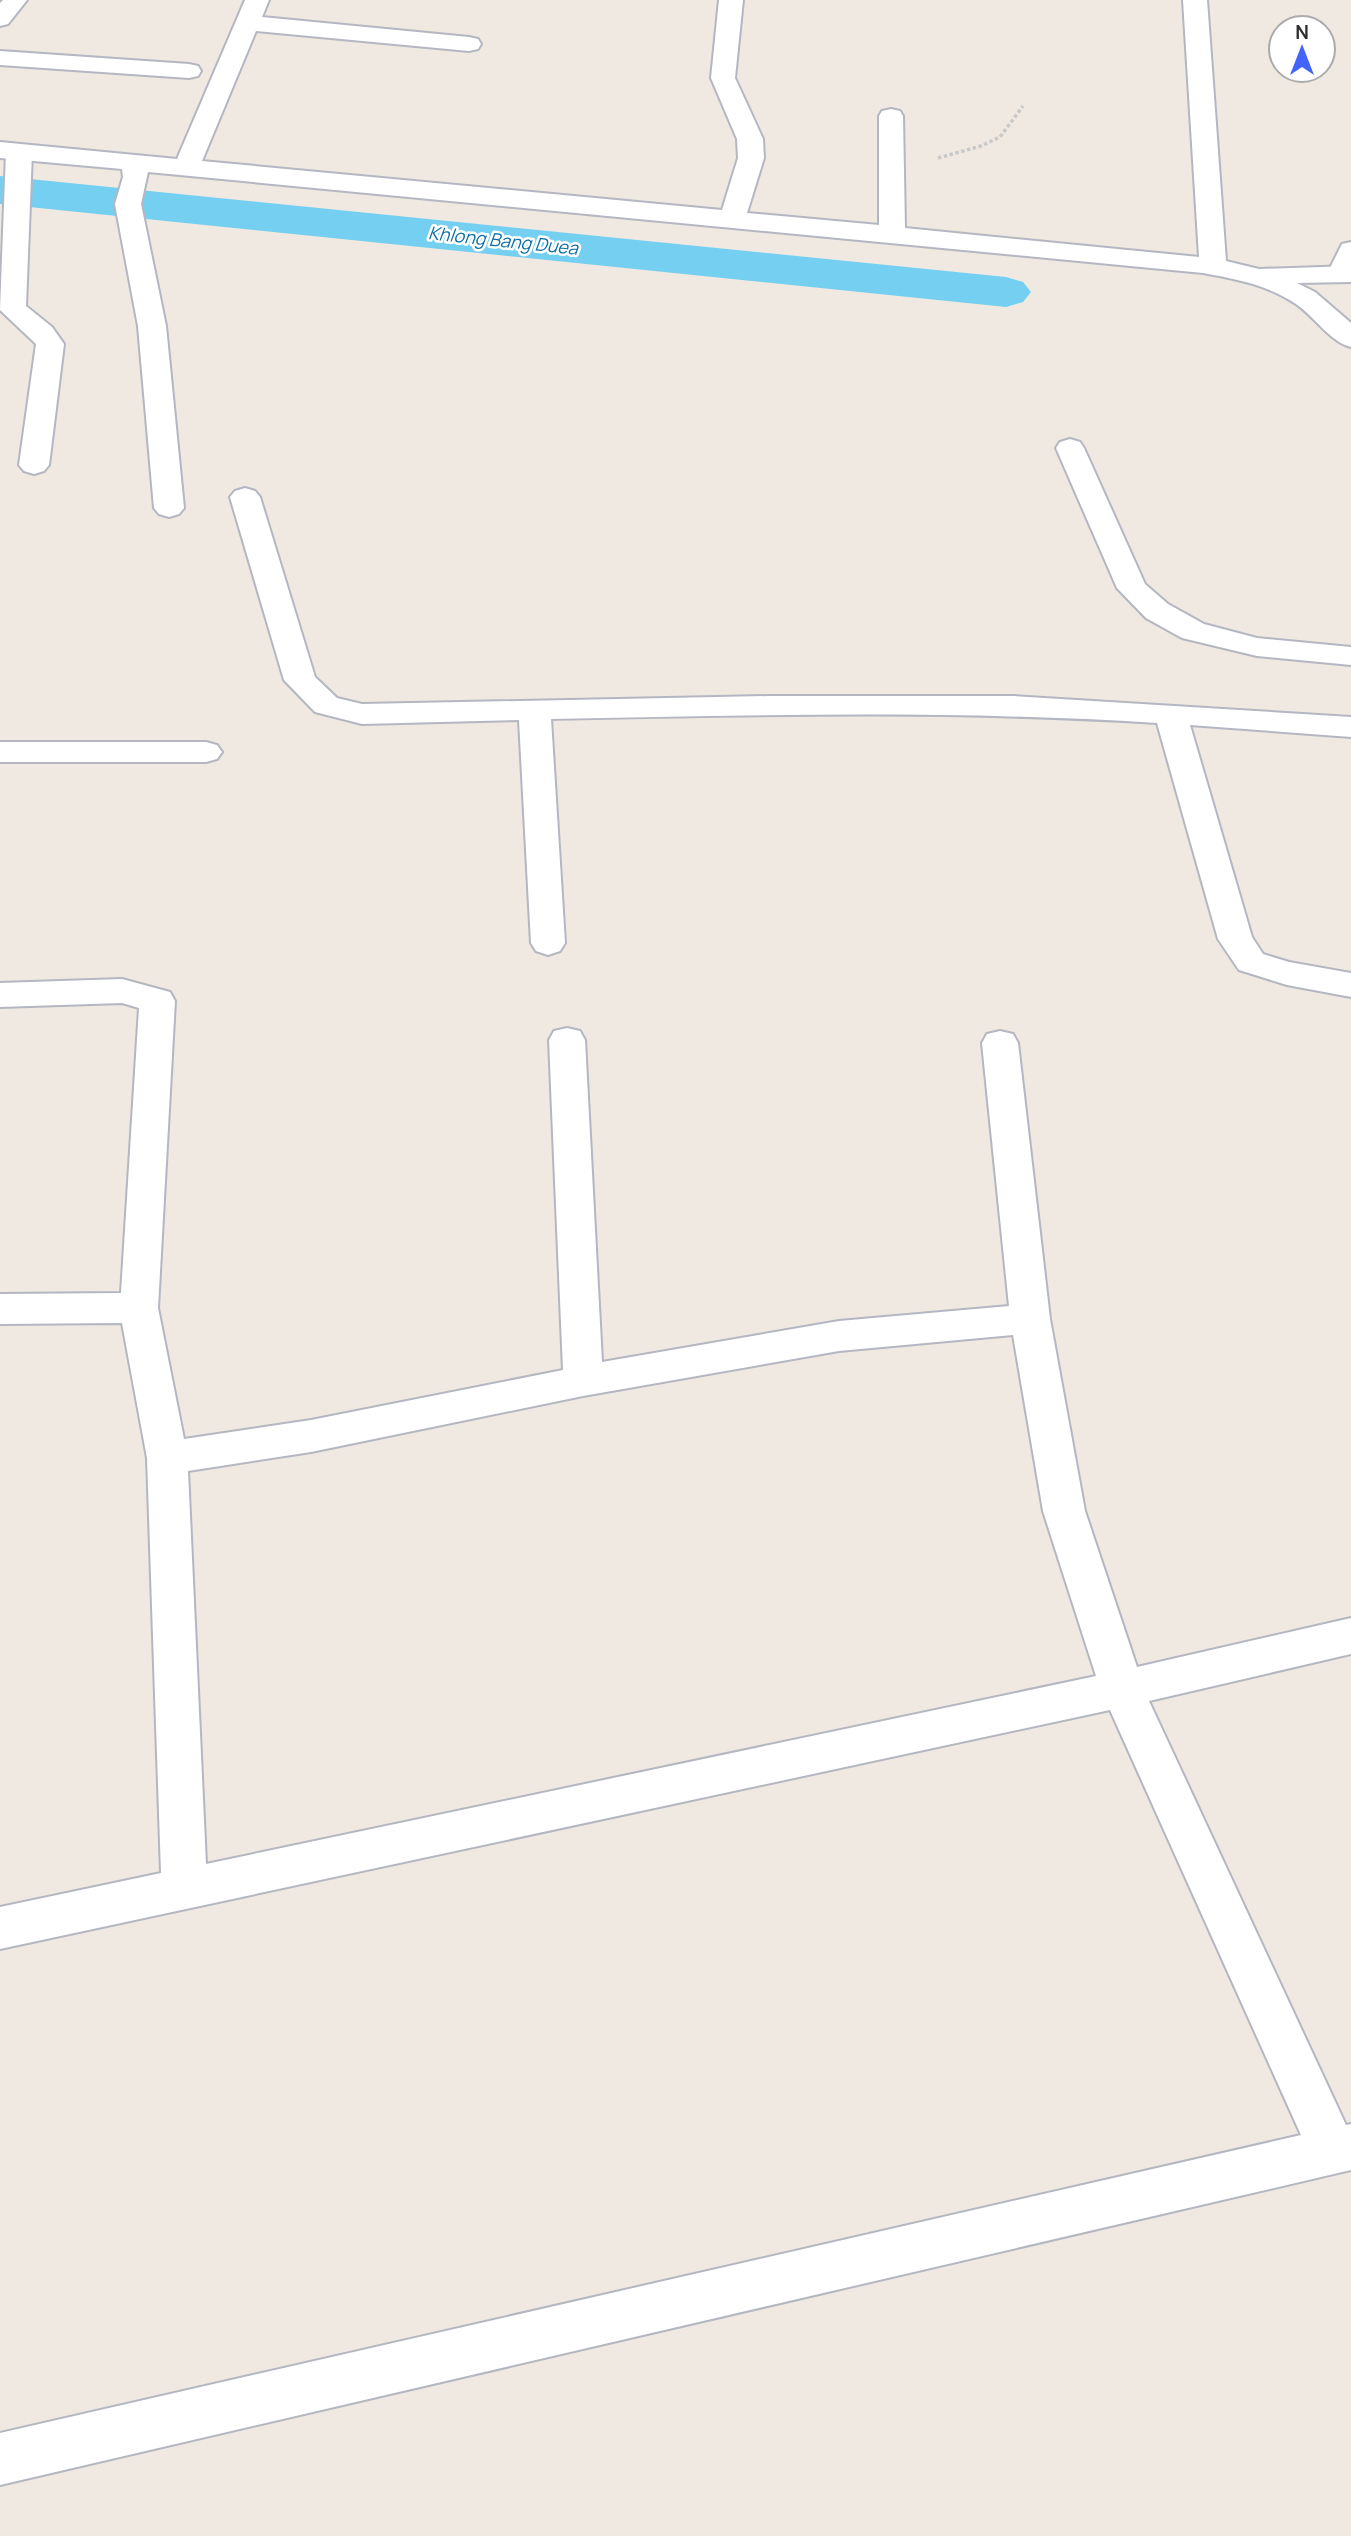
<svg xmlns="http://www.w3.org/2000/svg" width="1351" height="2536" viewBox="0 0 1351 2536" font-family="Manrope,sans-serif">
<style>
.lines{fill:none;stroke-linecap:round;stroke-linejoin:round}
.canal{fill:#75cff0;fill-rule:evenodd}
.lane-casing{stroke:#b4b7c1;stroke-width:4}
.street-casing{stroke:#b4b7c1;stroke-width:4}
.path{stroke:#c9c9c9;stroke-width:3.5;stroke-dasharray:3.5 2.5;stroke-linecap:butt}
.lane{fill:#fff;fill-rule:evenodd}
.street{fill:#fff;fill-rule:evenodd}
.labels{text-anchor:middle;stroke-width:5;stroke-linejoin:round;paint-order:stroke}
.far-water-label{font-size:18px;font-style:italic;fill:#0d6fa3;stroke:#fff}
</style>
<rect width="100%" height="100%" fill="#efe9e1"/>
<g class="lines">
<polygon class="canal" points="0,176 1006,277 1023,282 1031,292 1023,302 1006,307 0,204"/>
<defs>
<g id="lane">
<polygon points="19,144 28,147 32,152 26,306 52,327 64,344 49,465 44,471 34,474 24,471 19,465 36,344 0,310 6,152 10,147"/>
<polygon points="1351,242 1351,277 1340,282 1331,280 1327,274 1342,244"/>
<polygon points="1070,439 1080,442 1084,448 1145,584 1168,604 1204,624 1257,638 1351,647 1351,665 1257,656 1182,638 1146,618 1117,588 1056,448 1060,442"/>
<path d="M245 488 255 491 260 497 315 677 337 698 362 704 769 696H1013L1351 717V737L1190 725 1252 937 1263 954 1289 962 1351 973V997L1287 985 1239 970 1218 939 1157 723C956 710 753 715 551 719L565 943 560 951 548 955 536 951 531 943 519 720 362 724 315 712 284 680 230 497 235 491Z"/>
</g>
<g id="street">
<polygon points="3,0 27,0 8,24 0,26 0,3"/>
<path d="M245 0H269L262 17 469 37 478 39 481 44 478 49 469 51 256 31 202 161 722 210 738 158 737 139 711 78 719 0H743L735 78 763 139 764 158 747 213 879 225V116L882 111 891 109 900 111 903 116 905 228 1199 257 1183 0H1207L1226 261 1259 269 1351 266V282L1297 283 1315 292 1351 323V347C1330 342 1314 316 1296 304 1268 285 1236 279 1203 273L148 172 141 204 166 326 184 508 179 514 169 517 159 514 154 508 138 326 115 204 123 177 122 169 0 158V142L177 159Z"/>
<polygon points="0,51 189,64 198,66 201,71 198,76 189,78 0,65"/>
<polygon points="0,742 206,742 217,745 222,752 217,759 206,762 0,762"/>
<path d="M122 979 170 992 175 1001 158 1308 184 1439 311 1420 563 1370 549 1040 554 1031 567 1028 580 1031 585 1040 602 1362 839 1321 1009 1306 982 1043 987 1034 1000 1031 1013 1034 1018 1043 1050 1319 1085 1511 1137 1667 1351 1618V1654L1149 1701 1346 2125 1351 2124V2170L0 2485V2433L1301 2135 1110 1710 0 1949V1907L161 1873 147 1458 122 1323 0 1324V1294L121 1293 139 1008 122 1003 0 1007V983ZM1013 1335 1043 1511 1096 1676 206 1864 188 1471 311 1452 583 1396 839 1351Z"/>
</g>
</defs>
<use href="#lane" class="lane-casing"/>
<use href="#street" class="street-casing"/>
<polyline class="path" points="938,158 981,146 1000,137 1023,106"/>
<use href="#lane" class="lane"/>
<use href="#street" class="street"/>
</g>
<g class="labels">
<g class="far-water-label">
<text transform="translate(503 241) rotate(6)" y="6">Khlong Bang Duea</text>
</g>
</g>
<g transform="translate(1302 49)"><circle r="33" fill="#ffffff" stroke="#ababab" stroke-width="2"/>
<path d="M0-5L12 26L0 18L-12 26Z" fill="#4264fb"/>
<text y="-10" font-size="19" font-weight="bold" text-anchor="middle" fill="#2e2e2e">N</text>
</g>
</svg>
